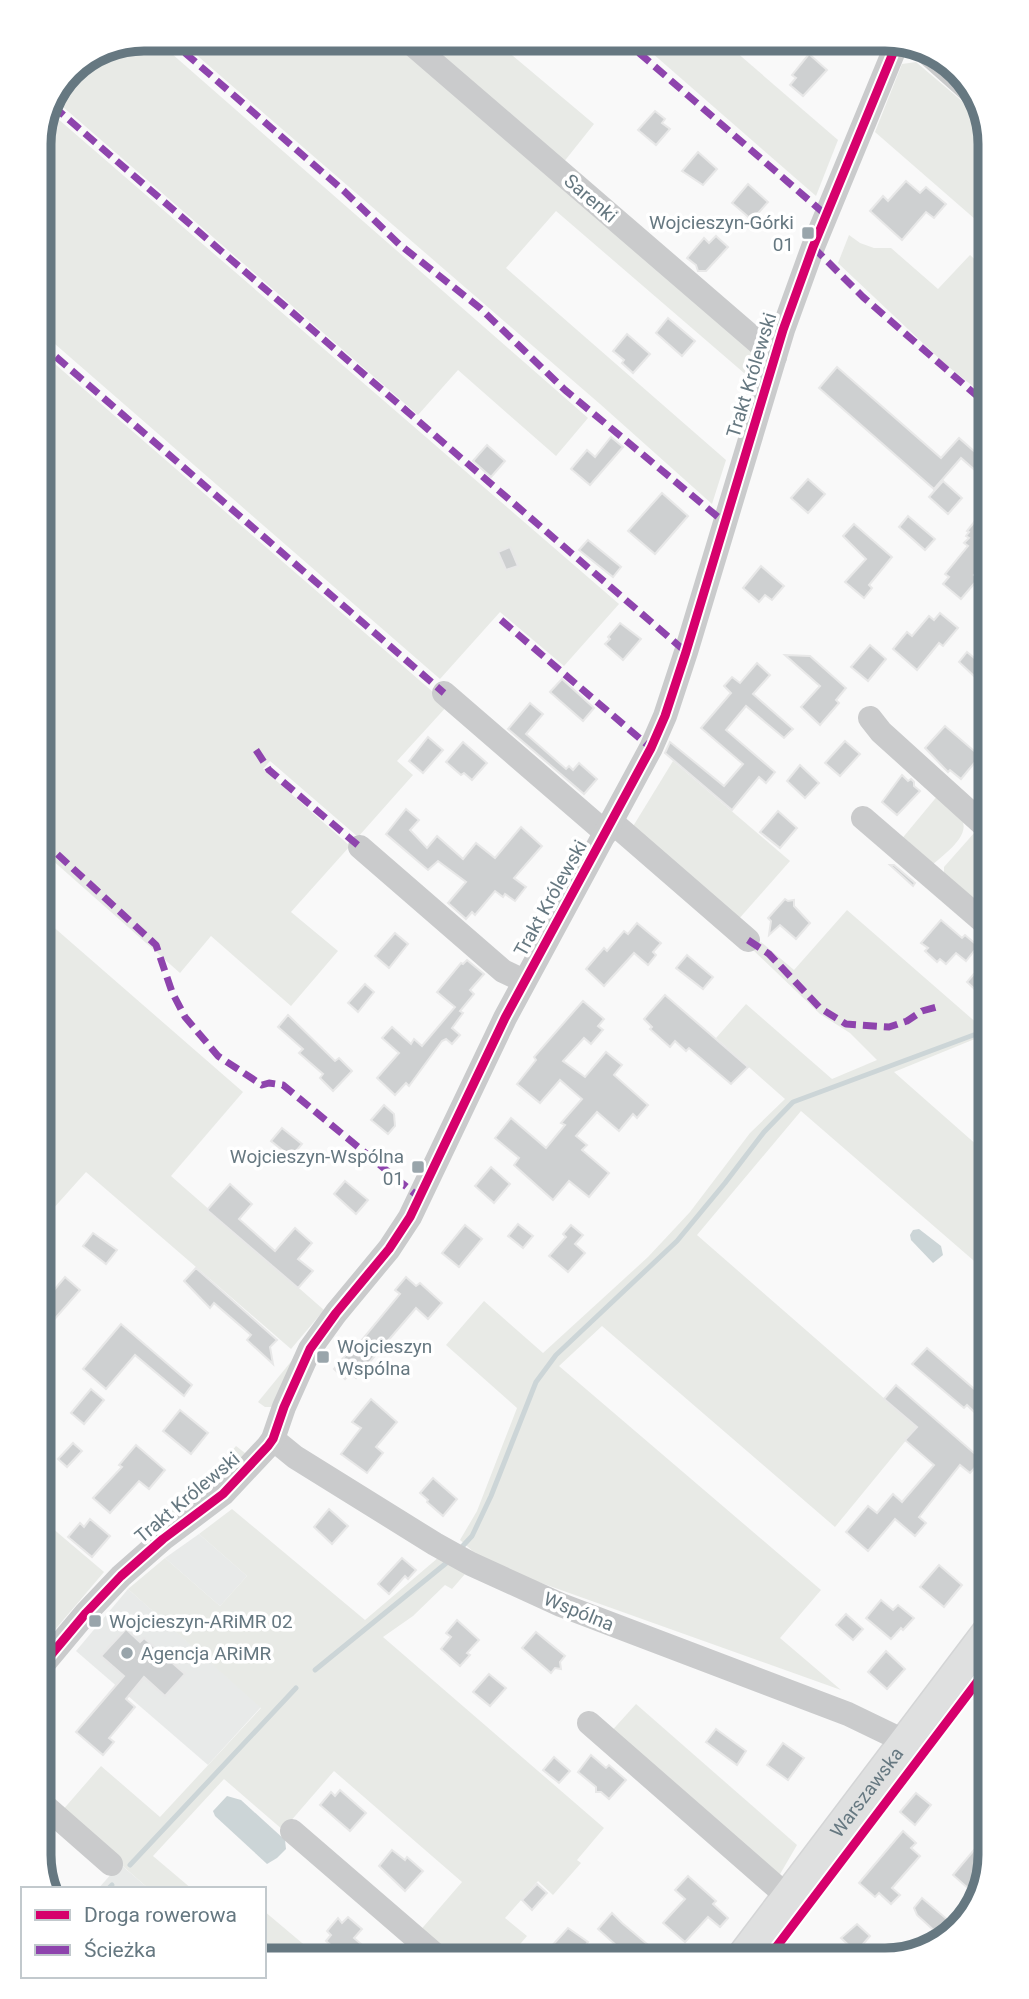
<svg xmlns="http://www.w3.org/2000/svg" width="1029" height="1999" viewBox="0 0 1029 1999" font-family="Roboto,sans-serif">
<style>
.built{fill:#e8eae9}
.green{fill:#e8eae6}
.water{fill:#ccd5d7}
.lines{fill:none;stroke-linecap:round;stroke-linejoin:round}
.stream{stroke:#ccd5d7;stroke-width:5}
.building{fill:#ced0d1;stroke:#e8e8e8;stroke-width:2}
.major-casing{stroke:#d4d5d6;stroke-width:33}
.minor{stroke:#cacbcc;stroke-width:24}
.major{stroke:#dfe0e0;stroke-width:30}
.quiet{stroke:#8e44ad;stroke-width:7;stroke-dasharray:14 7;stroke-linecap:butt}
.cycleway-casing{stroke:#fff;stroke-width:13}
.cycleway{stroke:#d6006c;stroke-width:9}
.poi-dot{fill:#99a5ab;stroke:#fff;stroke-width:2.5}
.labels{text-anchor:middle;stroke-width:7;stroke-linejoin:round;paint-order:stroke}
.street-label{font-size:19px;fill:#667881;stroke:#fff}
.poi-label{font-size:19px;fill:#667881;stroke:#fff;text-anchor:start}
.rim{fill:none;stroke:#667881;stroke-width:9}
</style>
<rect width="100%" height="100%" fill="#f9f9f9"/>
<g class="built">
<polygon points="199,1534 247,1576 220,1606 165,1558"/>
<polygon points="128,1589 261,1707 208,1765 76,1651"/>
<polygon points="120,1864 149,1889 98,1889"/>
</g>
<g class="green">
<polygon points="143,39 155,39 588,418 556,456 458,370 418,415 55,100 70,69"/>
<polygon points="178,39 515,39 506,50 594,124 563,163 766,340 751,379 556,211 506,268 726,460 712,504 600,404"/>
<polygon points="636,39 721,39 838,140 816,196"/>
<polygon points="916,62 983,119 983,226 875,132 902,64"/>
<polygon points="50,112 619,604 564,666 500,612 440,679 40,331 39,137"/>
<polygon points="849,235 860,243 874,248 891,248 938,289 970,255 983,267 984,395 945,364 838,263"/>
<polygon points="40,351 448,705 397,761 413,775 358,837 270,761 263,769 350,846 291,912 338,951 291,1006 211,936 180,973 42,851"/>
<polygon points="673,761 790,861 737,921 632,828"/>
<path d="M939 794C946 802 957 811 962 820 971 836 942 856 932 865L900 841Z"/>
<polygon points="986,831 986,916 944,874 944,867 975,832"/>
<polygon points="847,910 979,1025 987,1022 987,1034 894,1072 987,1154 988,1273 801,1111 697,1235 917,1427 835,1527 602,1326 559,1366 821,1590 780,1638 841,1690 530,1579 476,1554 460,1540 477,1511 517,1408 446,1345 484,1301 543,1353 648,1257 690,1212 750,1133 785,1099 716,1038 746,1004 832,1079 877,1060 850,1033 820,1014 753,950 761,942 794,970"/>
<polygon points="42,917 243,1092 171,1176 324,1310 291,1349 86,1172 43,1220"/>
<polygon points="294,1358 272,1407 265,1407 258,1402"/>
<polygon points="236,1446 250,1457 172,1521 164,1514 188,1486 193,1490 201,1488"/>
<polygon points="232,1509 365,1620 439,1557 465,1574 452,1589 445,1585 413,1616 383,1637 604,1828 577,1860 581,1863 553,1895 538,1881 505,1918 527,1936 509,1957 447,1957 418,1933 462,1882 334,1771 283,1830 224,1779 153,1856 192,1889 149,1889 61,1812 101,1766 160,1817 261,1708 128,1589 165,1558 220,1606 247,1576 199,1534"/>
<polygon points="45,1522 104,1572 53,1632 45,1625"/>
<polygon points="636,1704 797,1845 776,1881 608,1735"/>
<polygon points="264,1911 321,1959 264,1959"/>
</g>
<g class="water">
<polygon points="919,1229 941,1246 943,1255 933,1263 911,1240 910,1235 913,1230"/>
<polygon points="227,1796 241,1800 285,1840 286,1849 277,1858 267,1864 215,1816 213,1811"/>
</g>
<g class="lines">
<g class="stream">
<polyline points="459,1550 472,1536 491,1496 536,1382 556,1355 677,1241 725,1183 764,1132 793,1102 987,1030"/>
<polyline points="315,1670 450,1560"/>
<polyline points="130,1865 296,1688"/>
<polyline points="108,1889 112,1885"/>
</g>
</g>
<g class="building">
<polygon points="809,54 827,70 803,96 790,85 796,78 792,75"/>
<polygon points="655,111 665,119 662,123 670,129 656,145 638,130"/>
<polygon points="698,152 717,169 703,185 682,171"/>
<polygon points="906,181 920,193 926,187 946,204 934,218 926,212 902,240 870,211 883,196 888,201"/>
<polygon points="748,184 768,202 752,220 732,203"/>
<polygon points="716,236 728,247 706,271 698,271 696,265 687,258 704,238 709,243"/>
<polygon points="668,318 695,341 682,356 656,333"/>
<polygon points="627,334 650,354 633,373 622,363 624,360 613,351"/>
<polygon points="837,367 941,458 959,438 984,460 984,478 961,458 934,489 819,388"/>
<polygon points="611,437 623,447 590,485 571,469 587,450 595,457"/>
<polygon points="487,445 505,461 491,477 473,461"/>
<polygon points="808,479 825,494 808,513 791,498"/>
<polygon points="943,481 962,498 948,514 929,497"/>
<polygon points="662,493 688,516 655,554 628,531"/>
<polygon points="984,510 985,563 974,575 978,579 961,599 943,584 949,577 945,574 968,546 964,543 969,538 966,536 969,532 967,531"/>
<polygon points="908,516 935,539 925,550 899,527"/>
<polygon points="854,524 892,557 869,585 872,588 864,598 845,582 866,559 843,536"/>
<polygon points="588,540 621,567 613,577 579,550"/>
<polygon points="510,547 518,566 506,570 498,552"/>
<polygon points="761,566 784,586 772,600 765,595 759,602 743,588"/>
<polygon points="940,613 958,628 943,646 939,643 917,670 893,649 907,632 912,636 929,616 934,620"/>
<polygon points="620,623 641,639 623,660 605,644 610,639 608,637"/>
<polygon points="870,645 886,659 868,681 851,667"/>
<polygon points="967,652 984,666 975,677 959,662"/>
<polygon points="785,655 810,656 846,688 836,700 839,703 820,725 801,707 820,686"/>
<polygon points="757,663 770,675 753,694 793,729 784,738 746,706 726,730 775,772 766,783 759,777 732,810 665,753 670,742 724,786 743,764 701,728 731,693 724,686 732,677 740,683"/>
<polygon points="562,679 594,708 583,721 550,692"/>
<polygon points="530,703 543,714 526,734 566,769 569,766 573,770 579,763 597,779 584,794 508,729"/>
<polygon points="945,726 980,756 961,779 950,770 948,772 925,748"/>
<polygon points="428,737 443,750 423,773 409,761"/>
<polygon points="845,741 860,754 840,776 825,763"/>
<polygon points="463,742 487,763 472,780 464,773 461,775 446,762"/>
<polygon points="800,765 819,783 805,798 787,781"/>
<polygon points="902,775 908,781 911,779 914,782 914,786 920,791 897,815 882,802"/>
<polygon points="406,809 419,820 410,830 427,848 437,836 463,859 476,843 495,858 521,827 542,846 514,878 526,887 515,901 505,894 503,897 495,891 475,915 472,912 466,919 448,903 466,882 438,861 428,870 386,834"/>
<polygon points="778,811 797,828 780,848 760,832"/>
<polygon points="890,865 894,865 915,883 913,886"/>
<polygon points="785,899 788,901 794,900 794,906 810,923 796,939 780,925 769,935 771,921 768,918"/>
<polygon points="941,920 962,938 965,935 978,946 966,961 956,953 946,964 940,959 937,962 925,951 928,948 921,943"/>
<polygon points="637,923 661,943 653,952 656,955 648,965 634,953 604,986 586,969 604,948 607,951 624,931 628,934"/>
<polygon points="395,933 408,944 389,968 375,956"/>
<polygon points="687,955 713,977 703,989 676,968"/>
<polygon points="467,960 484,974 470,990 474,994 460,1011 463,1013 452,1028 460,1035 452,1044 446,1039 442,1041 409,1086 406,1083 395,1095 377,1078 399,1053 382,1038 392,1027 411,1044 414,1039 422,1046 455,1007 437,992 461,963 463,964"/>
<polygon points="980,967 987,973 987,988 981,995 967,982"/>
<polygon points="365,984 374,992 358,1012 348,1003"/>
<polygon points="665,995 748,1067 731,1084 689,1048 686,1051 675,1041 670,1047 650,1029 652,1027 644,1019"/>
<polygon points="583,1001 604,1019 598,1026 603,1030 591,1044 584,1038 563,1061 585,1077 606,1052 622,1065 614,1075 648,1105 637,1118 633,1114 619,1131 597,1112 576,1136 587,1145 582,1150 609,1173 589,1197 569,1181 553,1200 514,1165 519,1158 495,1138 511,1118 546,1148 565,1125 561,1123 582,1099 560,1080 540,1103 517,1084 536,1060 534,1057"/>
<polygon points="288,1015 335,1061 339,1058 352,1071 333,1091 320,1078 323,1074 299,1053 303,1049 278,1027"/>
<polygon points="384,1105 394,1114 395,1126 388,1134 371,1120"/>
<polygon points="282,1128 302,1144 291,1157 271,1141"/>
<polygon points="491,1167 510,1184 494,1203 475,1186"/>
<polygon points="345,1181 368,1200 356,1214 334,1194"/>
<polygon points="230,1184 252,1204 239,1219 275,1251 295,1228 312,1243 298,1259 313,1271 298,1288 207,1210"/>
<polygon points="518,1224 533,1236 523,1248 508,1236"/>
<polygon points="465,1225 482,1239 459,1267 442,1253"/>
<polygon points="571,1225 583,1235 575,1244 585,1253 568,1272 549,1256 566,1237 563,1234"/>
<polygon points="93,1233 117,1250 106,1264 83,1246"/>
<polygon points="196,1268 277,1340 270,1347 273,1364 247,1340 251,1335 214,1303 210,1308 184,1281"/>
<polygon points="65,1277 80,1290 44,1331 44,1302"/>
<polygon points="406,1277 416,1286 420,1283 442,1303 428,1319 416,1308 356,1378 351,1373 345,1379 334,1369 355,1344 357,1346 400,1294 395,1290"/>
<polygon points="121,1324 192,1385 184,1396 135,1355 106,1389 83,1369"/>
<polygon points="927,1348 988,1401 989,1426 967,1405 964,1408 912,1364"/>
<polygon points="896,1385 982,1460 970,1473 960,1465 919,1517 926,1523 915,1536 895,1519 868,1551 846,1532 868,1506 877,1513 893,1494 902,1502 934,1465 905,1440 917,1427 884,1399"/>
<polygon points="91,1389 104,1400 84,1424 71,1413"/>
<polygon points="371,1399 397,1422 376,1447 383,1453 367,1473 341,1454 361,1428 352,1422"/>
<polygon points="180,1410 208,1433 191,1454 163,1431"/>
<polygon points="73,1443 82,1451 67,1467 58,1459"/>
<polygon points="136,1445 165,1470 149,1489 139,1481 110,1513 93,1498 122,1467 119,1465"/>
<polygon points="433,1478 457,1499 443,1516 427,1502 428,1500 420,1493"/>
<polygon points="329,1509 348,1526 332,1544 314,1527"/>
<polygon points="90,1519 110,1536 92,1557 68,1537 80,1523 84,1527"/>
<polygon points="402,1558 416,1570 408,1579 405,1576 389,1594 378,1584"/>
<polygon points="939,1565 962,1585 944,1607 920,1587"/>
<polygon points="881,1600 893,1610 898,1605 914,1618 903,1630 901,1628 891,1639 866,1618"/>
<polygon points="846,1614 863,1629 853,1640 836,1625"/>
<polygon points="457,1620 479,1640 467,1653 470,1655 460,1666 441,1649 451,1637 446,1633"/>
<polygon points="126,1629 140,1642 144,1638 185,1674 165,1696 144,1677 126,1699 135,1707 109,1738 114,1742 103,1755 76,1732 124,1676 101,1656"/>
<polygon points="536,1632 565,1656 560,1662 561,1669 555,1668 551,1673 522,1648"/>
<polygon points="886,1651 905,1669 887,1689 868,1672"/>
<polygon points="489,1674 506,1688 490,1706 473,1692"/>
<polygon points="716,1729 746,1751 737,1765 706,1742"/>
<polygon points="783,1743 804,1758 788,1780 767,1765"/>
<polygon points="591,1755 606,1768 609,1765 626,1780 609,1799 601,1792 596,1792 596,1787 578,1772"/>
<polygon points="554,1757 570,1771 559,1783 543,1770"/>
<polygon points="340,1790 366,1813 350,1831 320,1805 331,1792 335,1796"/>
<polygon points="916,1793 931,1805 915,1825 900,1812"/>
<polygon points="903,1831 916,1843 911,1848 920,1856 892,1888 900,1895 891,1904 879,1893 875,1897 859,1883"/>
<polygon points="990,1831 990,1856 979,1869 985,1874 978,1897 953,1875"/>
<polygon points="392,1850 405,1860 407,1857 423,1871 405,1891 379,1866"/>
<polygon points="688,1876 716,1901 713,1904 728,1918 720,1927 708,1917 685,1942 663,1923 685,1899 675,1890"/>
<polygon points="537,1884 547,1893 532,1910 522,1900"/>
<polygon points="922,1898 949,1921 938,1934 917,1915 914,1908"/>
<polygon points="612,1913 622,1923 660,1955 628,1956 598,1929"/>
<polygon points="348,1917 362,1929 354,1938 377,1958 346,1958 326,1941 331,1935 327,1931 338,1918 342,1923"/>
<polygon points="857,1924 870,1936 856,1952 841,1938"/>
<polygon points="568,1928 588,1942 581,1951 582,1956 560,1956 550,1948"/>
</g>
<g class="lines">
<defs>
<g id="major">
<path id="s1" d="M744 1954 989 1630"/>
</g>
</defs>
<use href="#major" class="major-casing"/>
<g class="minor">
<polyline points="406,39 775,357"/>
<polyline points="925,51 979,99"/>
<polyline points="444,693 606,833"/>
<polyline points="870,718 881,732 986,827"/>
<polyline points="863,818 986,924"/>
<polyline points="612,822 748,940"/>
<polyline points="360,847 503,971 524,981"/>
<polyline points="273,1439 295,1457 435,1544 471,1564 561,1605 848,1714 906,1742"/>
<polyline points="45,1662 86,1613 121,1576 163,1539 223,1494 268,1446 273,1439 284,1407 310,1349 336,1313 389,1249 410,1217 505,1018 651,748 665,716 686,652 783,330 813,247 898,41"/>
<polyline points="589,1723 788,1897"/>
<polyline points="46,1807 111,1864"/>
<polyline points="292,1831 438,1957"/>
</g>
<use href="#major" class="major"/>
<g class="quiet">
<polyline points="169,39 344,191 400,245 480,308 565,390 724,522"/>
<polyline points="623,39 826,215"/>
<polyline points="53,106 686,652"/>
<polyline points="813,247 863,297 984,402"/>
<polyline points="40,343 444,693"/>
<polyline points="501,620 651,748"/>
<polyline points="256,750 269,770 360,847"/>
<polyline points="42,840 156,945 172,992 185,1017 218,1056 262,1085 269,1083 283,1085 420,1198"/>
<polyline points="748,940 769,954 820,1008 846,1024 889,1027 907,1021 922,1011 940,1006"/>
</g>
<defs>
<g id="cycleway">
<polyline points="45,1662 86,1613 121,1576 163,1539 223,1494 268,1446 273,1439 284,1407 310,1349 336,1313 389,1249 410,1217 505,1018 651,748 665,716 686,652 783,330 813,247 898,41"/>
<polyline points="771,1954 990,1665"/>
</g>
</defs>
<use href="#cycleway" class="cycleway-casing"/>
<use href="#cycleway" class="cycleway"/>
</g>
<g class="poi-dot">
<rect x="801" y="226" width="14" height="14" rx="3.5"/>
<rect x="411" y="1160" width="14" height="14" rx="3.5"/>
<rect x="316" y="1350" width="14" height="14" rx="3.5"/>
<rect x="88" y="1614" width="14" height="14" rx="3.5"/>
<circle cx="127" cy="1653" r="7"/>
</g>
<g class="labels">
<g class="street-label">
<text transform="translate(591 198) rotate(41)" y="7">Sarenki</text>
<text transform="translate(751 375) rotate(-73)" y="7">Trakt Królewski</text>
<text transform="translate(550 898) rotate(-61)" y="7">Trakt Królewski</text>
<text transform="translate(187 1497) rotate(-40)" y="7">Trakt Królewski</text>
<text transform="translate(579 1611) rotate(22)" y="7">Wspólna</text>
<text dy="7" stroke="none"><textPath href="#s1" startOffset="203">Warszawska</textPath></text>
</g>
<g class="poi-label">
<text x="794" y="229" text-anchor="end">Wojcieszyn-Górki<tspan x="794" dy="22">01</tspan></text>
<text x="404" y="1163" text-anchor="end">Wojcieszyn-Wspólna<tspan x="404" dy="22">01</tspan></text>
<text x="337" y="1353">Wojcieszyn<tspan x="337" dy="22">Wspólna</tspan></text>
<text x="109" y="1628">Wojcieszyn-ARiMR 02</text>
<text x="141" y="1660">Agencja ARiMR</text>
</g>
</g>
<path d="M0 0H1029V1999H0ZM144 51H885A93 93 0 0 1 978 144V1855A93 93 0 0 1 885 1948H144A93 93 0 0 1 51 1855V144A93 93 0 0 1 144 51Z" fill="#fff" fill-rule="evenodd"/>
<path class="rim" d="M144 51H885A93 93 0 0 1 978 144V1855A93 93 0 0 1 885 1948H144A93 93 0 0 1 51 1855V144A93 93 0 0 1 144 51Z"/>
<rect x="21" y="1887" width="245" height="91" fill="#ffffff" stroke="#c2c9cd" stroke-width="2"/>
<rect x="35" y="1910" width="35" height="10" fill="#d6006c" stroke="#c2c9cd" stroke-width="2"/>
<text x="84" y="1922" font-size="21" fill="#667881">Droga rowerowa</text>
<rect x="35" y="1945" width="35" height="10" fill="#8e44ad" stroke="#c2c9cd" stroke-width="2"/>
<text x="84" y="1957" font-size="21" fill="#667881">Ścieżka</text>
</svg>
